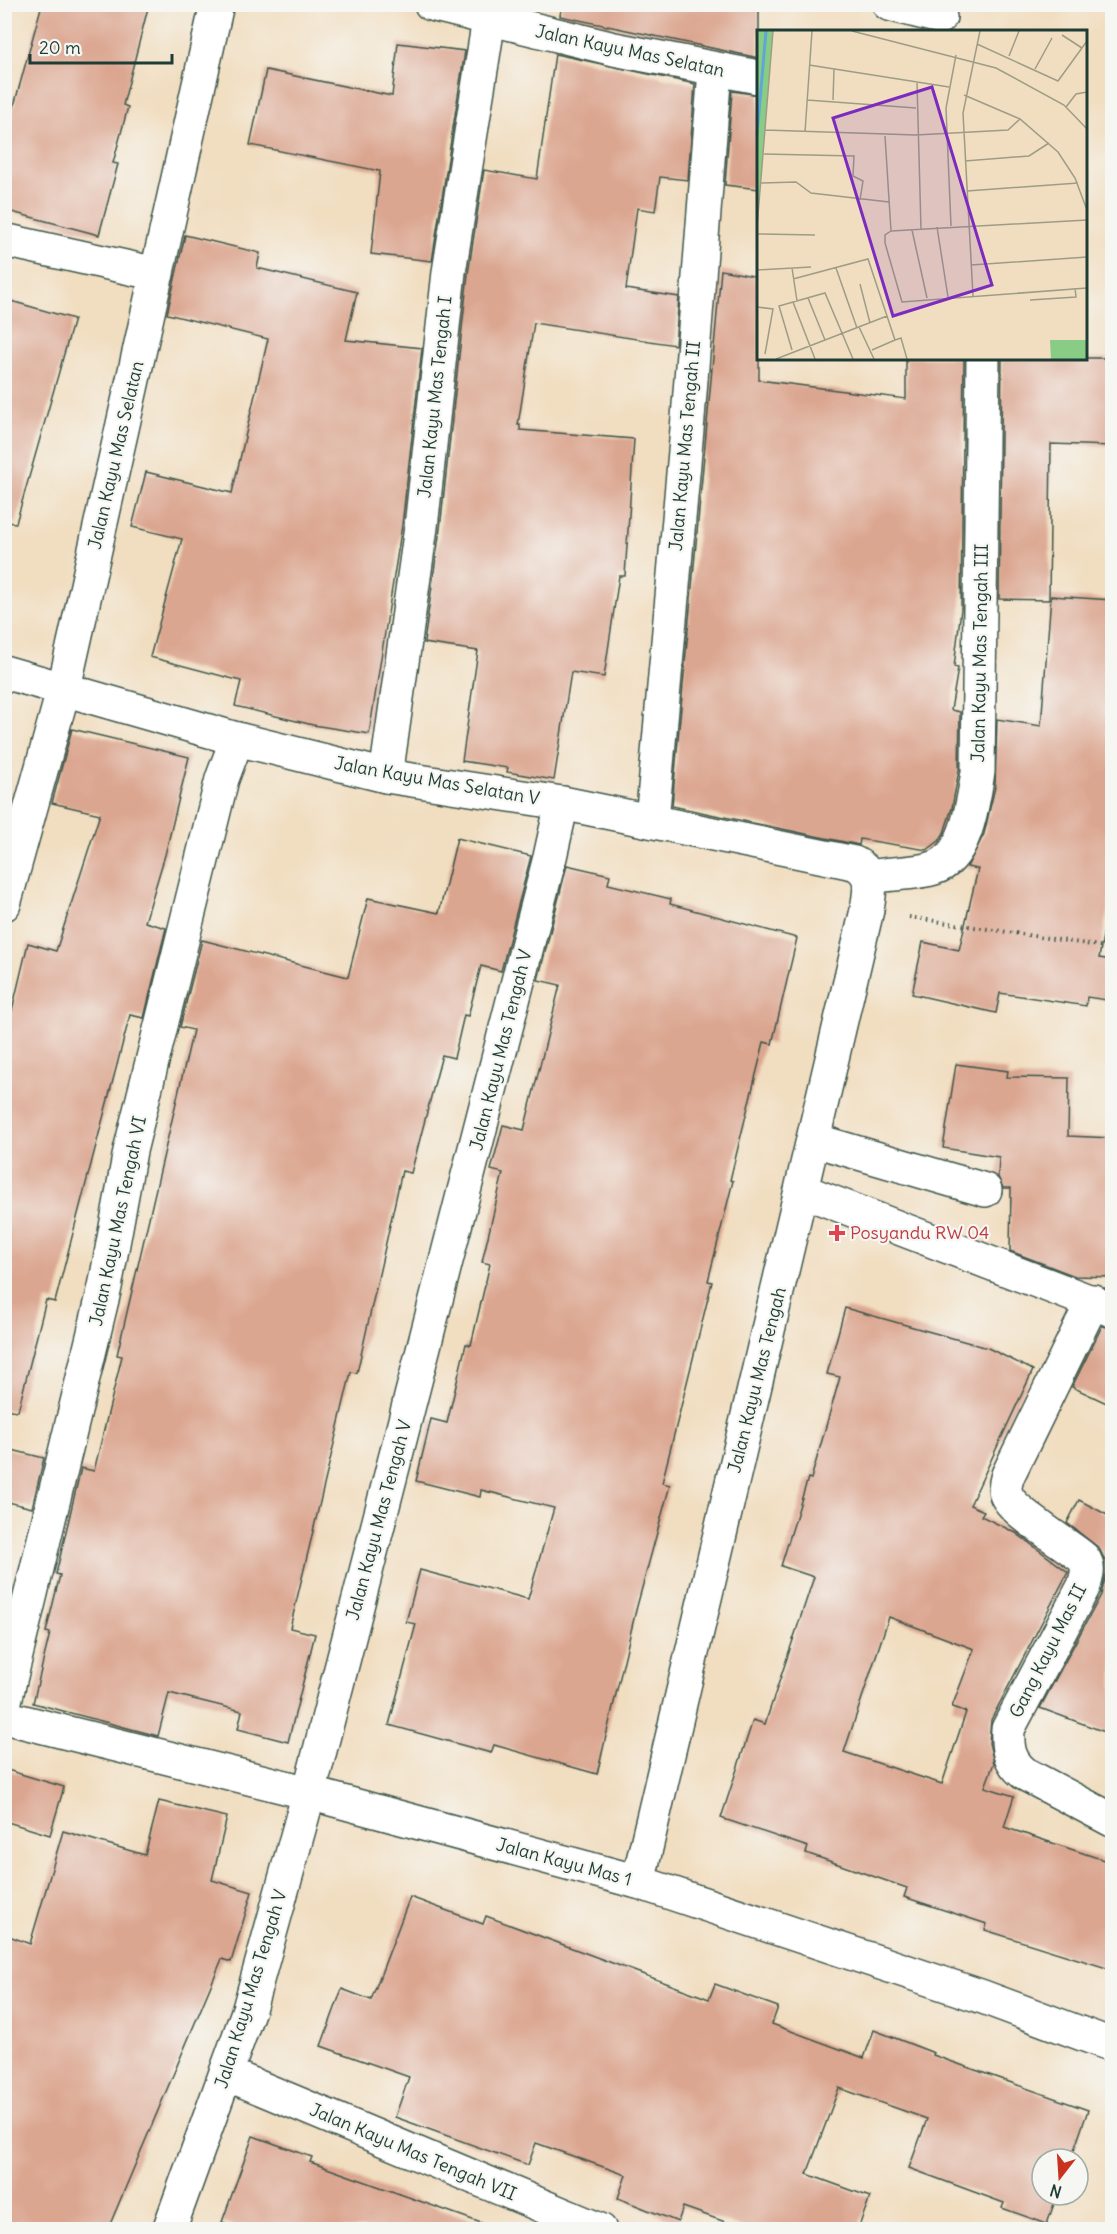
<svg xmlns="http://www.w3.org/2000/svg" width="1117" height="2234" viewBox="0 0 1117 2234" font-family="Delius,sans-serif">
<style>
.building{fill:#dba690;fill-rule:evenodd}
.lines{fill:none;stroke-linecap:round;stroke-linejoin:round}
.minor-casing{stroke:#3e5549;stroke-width:36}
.path{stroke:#3e5549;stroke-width:4;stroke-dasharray:1.5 4.5;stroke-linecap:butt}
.minor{stroke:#fff;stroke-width:33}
.health-dot{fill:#e0444e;stroke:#f6f6f2;stroke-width:2}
.labels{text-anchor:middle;stroke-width:4.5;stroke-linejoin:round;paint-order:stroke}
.street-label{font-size:18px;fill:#1f3d34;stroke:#f6f6f2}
.health-label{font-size:18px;fill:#be3a42;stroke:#f6f6f2;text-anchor:start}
.inset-river{fill:none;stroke:#5fa8d6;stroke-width:3}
.inset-road{fill:none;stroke:#9d9d87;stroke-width:1.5}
.view{fill:#7b2cbf;fill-opacity:0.15;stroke:#7b2cbf;stroke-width:3}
.inset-edge{fill:none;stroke:#1f3d34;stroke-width:3}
</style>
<rect width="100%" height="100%" fill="#f6f6f2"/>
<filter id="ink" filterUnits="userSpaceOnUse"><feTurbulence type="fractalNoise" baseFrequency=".0167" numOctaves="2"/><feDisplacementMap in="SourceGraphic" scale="12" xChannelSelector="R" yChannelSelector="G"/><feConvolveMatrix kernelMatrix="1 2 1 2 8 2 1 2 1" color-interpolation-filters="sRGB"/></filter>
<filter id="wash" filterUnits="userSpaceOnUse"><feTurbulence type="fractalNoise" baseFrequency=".008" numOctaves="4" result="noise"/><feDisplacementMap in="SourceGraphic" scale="24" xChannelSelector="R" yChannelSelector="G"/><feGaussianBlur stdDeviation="1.35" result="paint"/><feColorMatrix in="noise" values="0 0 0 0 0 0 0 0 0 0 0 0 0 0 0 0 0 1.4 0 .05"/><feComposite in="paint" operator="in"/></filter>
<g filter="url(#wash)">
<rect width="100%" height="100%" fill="#f1ddbf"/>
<g id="blocks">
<g class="building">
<polygon points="42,4 149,4 123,105 128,107 113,163 118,164 99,235 4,210 4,142"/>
<polygon points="562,4 759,4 759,58 560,16"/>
<polygon points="398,43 465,51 432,261 371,254 380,171 250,145 266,70 392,96"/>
<polygon points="555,54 695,84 688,180 660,177 655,211 637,208 626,289 679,297 675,345 534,323 518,425 520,425 520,430 634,439 625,576 619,576 604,677 571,672 554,780 507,772 508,768 462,761 478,651 424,643 440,529 468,274 484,170 537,179"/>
<polygon points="732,91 759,95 759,189 725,185"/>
<polygon points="185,235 260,253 257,268 357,292 346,340 422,348 402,525 369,734 313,725 235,706 241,681 150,657 182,539 132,527 146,472 232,493 268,339 167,314"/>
<polygon points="721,270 759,277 759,380 906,399 906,358 964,358 961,609 954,667 958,668 951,710 960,712 959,770 952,808 944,833 939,841 927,850 860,839 859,845 672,806"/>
<polygon points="4,299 74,319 16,523 4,522"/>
<polygon points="1002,358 1113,358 1113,446 1051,444 1049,600 999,599"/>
<polygon points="1051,596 1113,600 1113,881 1099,958 1113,960 1113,1001 1087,997 1086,1006 1000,993 996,1013 912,994 923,942 959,950 978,869 967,867 984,834 995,787 997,719 1041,726"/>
<polygon points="72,729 189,757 165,855 145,922 166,928 144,1018 130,1015 55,1302 46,1300 18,1411 4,1409 4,1044 28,943 56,951 100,814 52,803"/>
<polygon points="457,838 531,856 501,971 481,966 468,1016 464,1015 454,1058 442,1055 411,1173 402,1171 357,1373 351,1372 290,1628 315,1634 288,1742 238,1729 242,1711 169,1693 158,1736 33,1703 50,1633 46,1632 60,1575 56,1574 81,1468 94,1471 122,1356 117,1355 193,1030 180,1027 202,940 348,977 368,898 439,913"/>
<polygon points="567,865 610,875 608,884 671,899 670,904 797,938 772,1044 764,1042 730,1180 733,1181 708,1281 712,1282 662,1483 670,1485 636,1610 597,1774 494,1745 491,1753 389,1725 416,1624 406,1622 420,1570 528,1599 554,1508 481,1490 480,1497 416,1481 431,1419 447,1423 466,1344 471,1345 490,1264 482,1262 503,1173 491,1170 503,1125 524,1130 560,985 538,980"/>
<polygon points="956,1064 1008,1071 1007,1077 1069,1078 1068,1136 1113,1138 1113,1277 1075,1276 1010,1251 1011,1188 1003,1188 998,1177 999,1157 943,1148"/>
<path d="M845 1308 988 1348 1033 1370 970 1505 984 1511 981 1516 1016 1533 1068 1572 991 1720 989 1743 994 1763 985 1787 1014 1796 1004 1827 1113 1863V1970L985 1930 987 1924 904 1897 907 1888 806 1853 808 1847 721 1818 753 1720 765 1724 814 1577 781 1566 808 1478 811 1479 840 1377 827 1374ZM889 1617 974 1649 952 1707 966 1712 942 1784 844 1752Z"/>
<polygon points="1102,1326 1113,1328 1113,1406 1072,1387"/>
<polygon points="4,1448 44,1458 32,1508 4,1501"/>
<polygon points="1079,1500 1113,1518 1113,1735 1040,1708 1101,1595 1105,1579 1105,1561 1099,1548 1067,1523"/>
<polygon points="4,1769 64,1787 50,1835 4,1821"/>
<polygon points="159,1801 227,1817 212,1880 252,1892 231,1962 222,1959 108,2229 4,2229 4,1934 30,1944 63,1831 145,1855"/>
<polygon points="410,1897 483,1924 486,1916 709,1999 715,1984 778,2007 772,2024 864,2058 874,2030 934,2053 933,2055 1088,2110 1071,2159 1042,2159 1042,2195 1057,2195 1047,2224 1002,2208 1004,2203 909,2168 927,2119 839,2088 807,2174 870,2197 858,2229 745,2229 683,2207 678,2222 618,2198 626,2175 536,2143 528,2165 395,2117 409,2077 321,2046 342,1989 371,2000"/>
<polygon points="253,2136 312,2157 310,2162 484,2224 483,2229 242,2229 222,2222"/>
</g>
</g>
</g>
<g filter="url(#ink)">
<use href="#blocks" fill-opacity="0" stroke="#3e5549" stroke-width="1.5"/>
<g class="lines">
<defs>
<g id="minor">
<polyline points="431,4 614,49 758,77"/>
<polyline points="889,4 940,17"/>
<polyline points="4,240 157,274"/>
<path d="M4 672 237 739 386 776 562 803 854 863C875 873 870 890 867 910L638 1882"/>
<polyline points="386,776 421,527 449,272 489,19"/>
<polyline points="652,821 688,418 715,70"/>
<path d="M870 877C890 873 915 874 934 868 967 858 973 801 978 772L983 358"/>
<polyline points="4,904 64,688 217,4"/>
<polyline points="814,1140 985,1190"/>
<polyline points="803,1191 1112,1310"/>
<path d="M1093 1301 1008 1475C1006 1481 1004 1488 1006 1494 1012 1512 1067 1544 1083 1558 1090 1567 1087 1575 1084 1586L1008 1729C1007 1748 1009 1762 1025 1774L1112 1820"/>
<polyline points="4,1705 105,1287 130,1151 222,779 237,739"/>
<polyline points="4,1717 309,1793 638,1882 983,1997 1112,2045"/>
<polyline points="227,2074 600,2230"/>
<polyline points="169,2230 249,2009 309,1793 550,857 562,803"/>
</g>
</defs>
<use href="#minor" class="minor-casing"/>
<polyline class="path" points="909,917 1112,948"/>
<use href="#minor" class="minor"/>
</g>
</g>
<path class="health-dot" d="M834 1224h6v6h6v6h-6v6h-6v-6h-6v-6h6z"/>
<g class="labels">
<g class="street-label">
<text transform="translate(630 51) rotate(12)" y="6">Jalan Kayu Mas Selatan</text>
<text transform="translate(435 397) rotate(-84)" y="6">Jalan Kayu Mas Tengah I</text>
<text transform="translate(685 446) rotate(-85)" y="6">Jalan Kayu Mas Tengah II</text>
<text transform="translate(116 455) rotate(-77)" y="6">Jalan Kayu Mas Selatan</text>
<text transform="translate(980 653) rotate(-89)" y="6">Jalan Kayu Mas Tengah III</text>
<text transform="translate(437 781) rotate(10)" y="6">Jalan Kayu Mas Selatan V</text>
<text transform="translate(501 1050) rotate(-76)" y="6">Jalan Kayu Mas Tengah V</text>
<text transform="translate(118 1221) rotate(-78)" y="6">Jalan Kayu Mas Tengah VI</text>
<text transform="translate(757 1380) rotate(-76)" y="6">Jalan Kayu Mas Tengah</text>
<text transform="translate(379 1520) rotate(-75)" y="6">Jalan Kayu Mas Tengah V</text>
<text transform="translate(1048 1651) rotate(-63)" y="6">Gang Kayu Mas II</text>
<text transform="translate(564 1862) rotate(15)" y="6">Jalan Kayu Mas 1</text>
<text transform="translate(251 1989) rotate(-73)" y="6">Jalan Kayu Mas Tengah V</text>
<text transform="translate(413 2152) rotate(23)" y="6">Jalan Kayu Mas Tengah VII</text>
</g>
<g class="health-label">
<text x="850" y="1239">Posyandu RW 04</text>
</g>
</g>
<g transform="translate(757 30)">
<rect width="330" height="330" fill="#f1ddbf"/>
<path d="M0 1H16L0 197ZM293 310H330V329H294Z" fill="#88cc85"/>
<path class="inset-river" d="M0 105 9 1"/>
<path class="inset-road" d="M95 1 239 38 307 75 330 99M305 5 325 18M220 14 301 51 330 11M252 26 262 1M52 35 192 57M278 39 295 8M160 53 164 199M207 65 263 89 301 122 318 148 330 180M50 70 159 78M76 70 77 39M309 77 319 64 330 62M8 100 159 105 251 100 263 89M48 102 55 1M128 106 134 201M7 124 97 126 96 146 106 151 103 170M208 131 272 126 292 113M4 153 39 152 54 163 132 172M210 161 321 153M194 196 189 78 199 25M0 197 16 1M180 197 191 267M155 200 170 268M134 201 128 205V213L145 272 330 258M134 201 330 190M0 204 58 205M214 235 330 227M35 238 40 271M79 238 100 298M0 240 54 237M36 249 111 229 138 310 144 308 150 329M103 254 113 293M216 266 206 83 223 1M51 268 68 310M273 270 319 267 318 258M36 272 58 329M0 277 16 279 8 324M102 297 117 329M35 320 22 276 68 263 96 329M115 320 138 310M19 329 130 286"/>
<path class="view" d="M175 57 235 255 136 286 76 88Z"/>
<rect width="330" height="330" class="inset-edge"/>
</g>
<rect width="1117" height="2234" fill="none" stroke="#f6f6f2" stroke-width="24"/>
<g transform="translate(1060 2177) rotate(197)"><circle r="28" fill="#f6f6f2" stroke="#a0aca6" stroke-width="1.5"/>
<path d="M0-4.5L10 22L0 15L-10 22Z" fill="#c8321e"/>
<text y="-9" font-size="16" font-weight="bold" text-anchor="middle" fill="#1f3d34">N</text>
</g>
<path d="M30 54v9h142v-9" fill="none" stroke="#1f3d34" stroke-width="3"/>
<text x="39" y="54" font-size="18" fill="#1f3d34" stroke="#f6f6f2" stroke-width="4.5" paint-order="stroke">20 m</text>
</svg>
